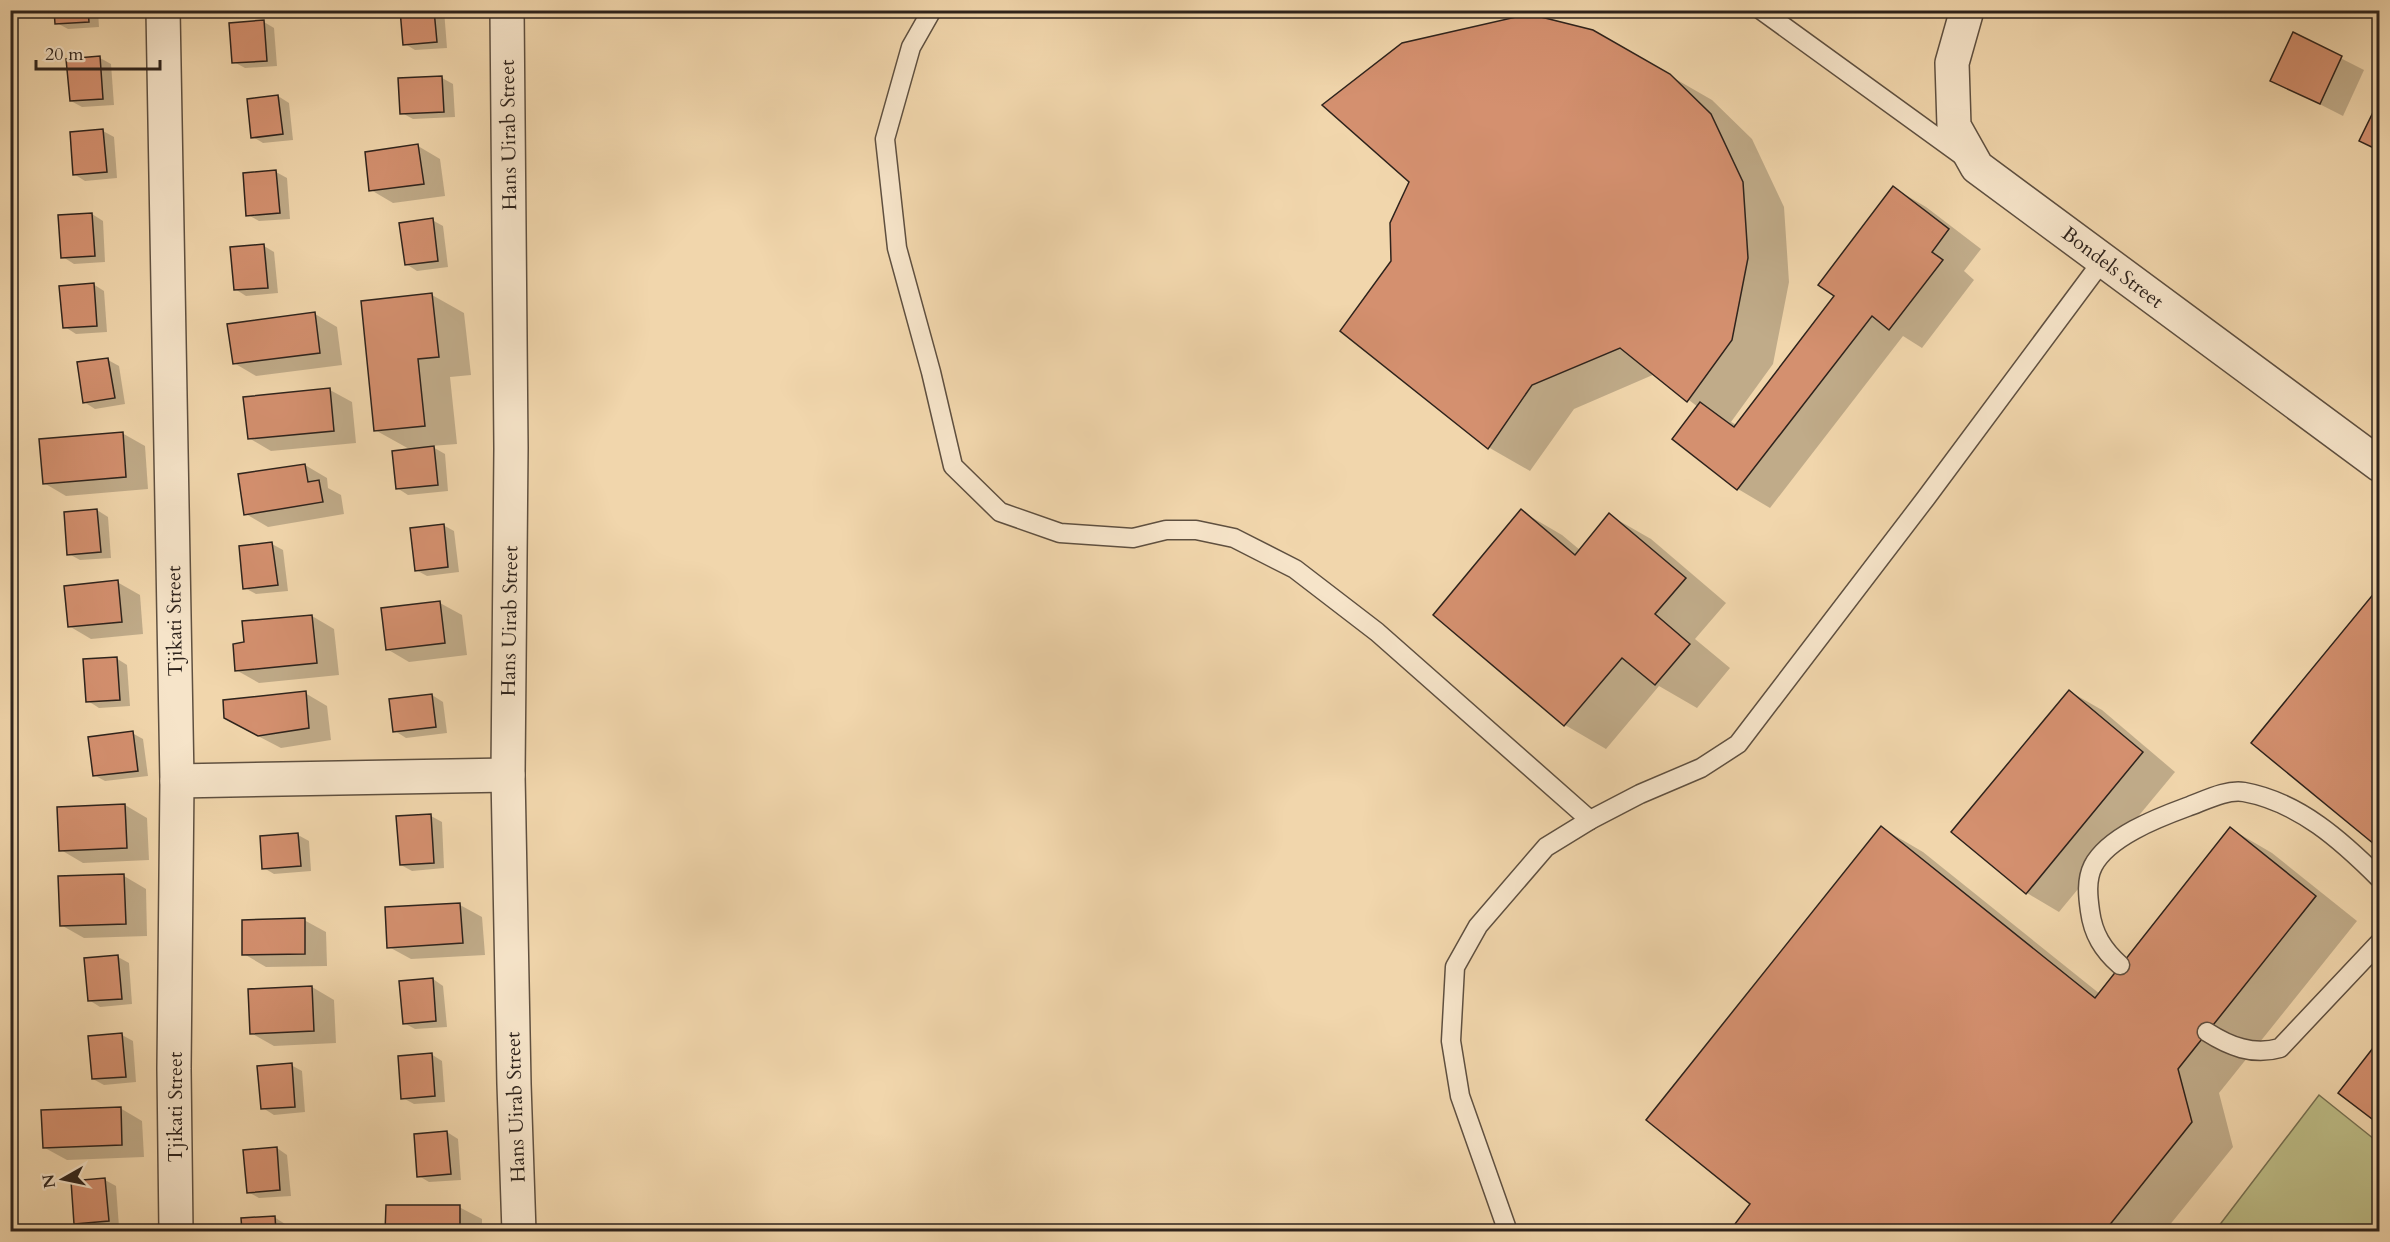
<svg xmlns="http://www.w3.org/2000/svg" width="2390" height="1242" viewBox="0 0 2390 1242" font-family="Cardo,serif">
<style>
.green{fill:#bdbd87;stroke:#767052;stroke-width:1.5}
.shadow{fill:#0003}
.building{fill:#d4906f;stroke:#2e231c;stroke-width:1.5}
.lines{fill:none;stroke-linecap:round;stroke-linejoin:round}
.lane-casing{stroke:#5f5040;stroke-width:21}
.street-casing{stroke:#5f5040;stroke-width:36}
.lane{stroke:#f6e4c9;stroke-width:18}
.street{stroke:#f6e4c9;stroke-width:33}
.labels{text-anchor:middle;stroke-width:5;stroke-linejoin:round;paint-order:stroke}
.street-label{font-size:20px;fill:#2e231c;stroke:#f6e4c9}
</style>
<rect width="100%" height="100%" fill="#f1d6ac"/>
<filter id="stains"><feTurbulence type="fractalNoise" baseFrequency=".00333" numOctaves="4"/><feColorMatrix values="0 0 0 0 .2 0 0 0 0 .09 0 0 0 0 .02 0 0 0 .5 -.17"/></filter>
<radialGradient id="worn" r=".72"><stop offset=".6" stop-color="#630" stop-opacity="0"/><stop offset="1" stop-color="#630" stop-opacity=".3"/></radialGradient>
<polygon class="green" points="2319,1095 2379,1143 2379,1231 2215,1231"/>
<g class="shadow">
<polygon points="56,10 98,10 99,27 68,29 57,23"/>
<polygon points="401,10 444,10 447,48 415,50 405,44"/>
<polygon points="264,22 274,28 277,66 245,68 234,62"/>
<polygon points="1592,31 1712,100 1752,139 1784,207 1789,282 1773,364 1731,422 1737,425 1836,296 1894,188 1926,207 1981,249 1964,271 1974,280 1922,348 1903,336 1770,508 1738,489 1674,439 1698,407 1655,374 1574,409 1530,471 1488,447"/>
<polygon points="2293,34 2364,70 2343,116 2272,80"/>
<polygon points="100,58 111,64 114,105 82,107 71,101"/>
<polygon points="442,78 453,84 455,117 413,119 402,113"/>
<polygon points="278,96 289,103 293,140 263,143 253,137"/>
<polygon points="103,131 114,137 117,178 85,181 74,174"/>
<polygon points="418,146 440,159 445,196 393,203 371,190"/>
<polygon points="276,172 287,178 290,219 259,221 248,215"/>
<polygon points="92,214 103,221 105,262 74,264 63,257"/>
<polygon points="432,220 443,226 448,267 417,271 406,264"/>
<polygon points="264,246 274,252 278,293 246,296 235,289"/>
<polygon points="93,284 104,291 107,332 76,334 65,327"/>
<polygon points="432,295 464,313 471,375 450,377 457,444 431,446 445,454 448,491 408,495 397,488 411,450 375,430"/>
<polygon points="315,314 337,327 342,365 256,376 234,363"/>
<polygon points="108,360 119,366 125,404 95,409 84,402"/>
<polygon points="330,390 352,402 356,443 271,451 249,438"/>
<polygon points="122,433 145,446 148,489 66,496 44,483"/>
<polygon points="305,465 327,478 328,488 341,495 344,514 268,527 246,514"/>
<polygon points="97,510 108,517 111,558 80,560 69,554"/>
<polygon points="1521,511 1562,535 1580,550 1609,515 1651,539 1726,603 1695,639 1730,668 1697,708 1659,686 1606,749 1565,725 1435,615"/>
<polygon points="443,525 454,531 459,572 427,576 416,570"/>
<polygon points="272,544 283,550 288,591 256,594 245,588"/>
<polygon points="117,582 140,595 143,634 91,639 69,626"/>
<polygon points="440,603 462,615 467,655 409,662 387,649"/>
<polygon points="312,616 334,629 339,675 259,683 236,670 245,644"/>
<polygon points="116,658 127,665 130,706 99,708 88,701"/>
<polygon points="2069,691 2102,710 2175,772 2059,912 2027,893"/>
<polygon points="305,693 327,706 331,740 281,748 248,731"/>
<polygon points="432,695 443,702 447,733 406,738 395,731"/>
<polygon points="132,733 143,739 148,776 105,781 94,775"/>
<polygon points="125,805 147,818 149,860 83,863 61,850"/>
<polygon points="431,816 442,822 444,868 412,871 401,865"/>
<polygon points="1882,828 1923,852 2100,994 2231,829 2272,853 2357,921 2219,1093 2233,1147 2164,1232 1730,1232 1752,1204"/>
<polygon points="298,835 309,841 311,871 274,874 264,868"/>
<polygon points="124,876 146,889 147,936 84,938 61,925"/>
<polygon points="460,905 482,917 485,955 411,959 389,947"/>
<polygon points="304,920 326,932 327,966 266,967 244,954"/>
<polygon points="118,957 129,963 132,1004 100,1007 89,1000"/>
<polygon points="433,979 443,986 447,1027 415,1029 404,1023"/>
<polygon points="312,987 334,1000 336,1043 274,1046 251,1033"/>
<polygon points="10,992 15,995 18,1020 10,1020"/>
<polygon points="122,1035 133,1041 136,1082 104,1085 93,1079"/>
<polygon points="431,1054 442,1061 445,1102 414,1104 403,1098"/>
<polygon points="291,1065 302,1071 305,1112 274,1115 263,1108"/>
<polygon points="120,1108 142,1121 144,1157 67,1160 45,1148"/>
<polygon points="10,1130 15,1167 10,1167"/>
<polygon points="447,1132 458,1139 461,1180 429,1182 419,1176"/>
<polygon points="277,1148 287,1155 291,1196 259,1198 248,1192"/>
<polygon points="105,1180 116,1186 119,1227 87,1229 76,1223"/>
<polygon points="459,1207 482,1219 482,1232 387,1232"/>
<polygon points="10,1212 16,1215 16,1232 10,1232"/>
<polygon points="274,1217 285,1224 286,1232 244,1232"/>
</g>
<g class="building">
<polygon points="54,10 88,10 89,22 55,24"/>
<polygon points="400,10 434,10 437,42 403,45"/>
<polygon points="1529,14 1593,30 1670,74 1711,114 1743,182 1748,258 1732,340 1687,402 1620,348 1532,385 1488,449 1340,331 1391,261 1390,223 1409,182 1322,105 1402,43"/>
<polygon points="264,20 267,61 232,63 229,23"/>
<polygon points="2293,32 2342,56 2320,104 2270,81"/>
<polygon points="100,56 103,99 70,101 66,59"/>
<polygon points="442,76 444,112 400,114 398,78"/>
<polygon points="278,95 283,134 251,138 247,99"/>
<polygon points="2380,98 2380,151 2359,141"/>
<polygon points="103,129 107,172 73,175 70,132"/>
<polygon points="418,144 424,184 369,191 365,152"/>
<polygon points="276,170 280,213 246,216 243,173"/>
<polygon points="1893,186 1949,229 1932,252 1943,260 1889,330 1872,316 1737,490 1672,439 1700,402 1734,427 1834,296 1818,285"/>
<polygon points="92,213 95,256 61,258 58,215"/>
<polygon points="433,218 438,261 405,265 399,223"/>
<polygon points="264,244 268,288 234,290 230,247"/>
<polygon points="94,283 97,326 63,328 59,286"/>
<polygon points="432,293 439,357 418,359 425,426 374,431 361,301"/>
<polygon points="315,312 320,353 233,364 227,324"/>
<polygon points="108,358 115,398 83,403 77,362"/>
<polygon points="330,388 334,431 248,439 243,397"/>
<polygon points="123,432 126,477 43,484 39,439"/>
<polygon points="434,446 438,485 396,489 392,451"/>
<polygon points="305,464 308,482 319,480 323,502 244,515 238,474"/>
<polygon points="97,509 101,552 67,555 64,512"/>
<polygon points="1521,509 1575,555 1609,513 1686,578 1655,614 1690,644 1655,685 1622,658 1564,726 1433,615"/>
<polygon points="444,524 448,567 415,571 410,528"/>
<polygon points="272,542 278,585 243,589 239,546"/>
<polygon points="118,580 122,622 68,627 64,586"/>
<polygon points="2380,586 2380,849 2251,743"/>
<polygon points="440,601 445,643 386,650 381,608"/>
<polygon points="312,615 317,663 235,671 233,644 244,642 242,621"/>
<polygon points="117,657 120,700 86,702 83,659"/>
<polygon points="2069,690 2143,752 2026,894 1951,832"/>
<polygon points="306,691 309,728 258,736 224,718 223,700"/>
<polygon points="432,694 436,727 393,732 389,699"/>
<polygon points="133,731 138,771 93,776 88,737"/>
<polygon points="125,804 127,848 59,851 57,807"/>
<polygon points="431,814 434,863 400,865 396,816"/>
<polygon points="1881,826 2095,998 2230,827 2316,896 2178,1069 2192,1122 2104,1232 1729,1232 1750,1204 1646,1120"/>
<polygon points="298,833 301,866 262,869 260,836"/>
<polygon points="124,874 126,924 60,926 58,876"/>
<polygon points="460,903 463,943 387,948 385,907"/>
<polygon points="305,918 305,954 242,955 242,920"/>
<polygon points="118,955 122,999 88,1001 84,958"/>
<polygon points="433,978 436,1021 403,1024 399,981"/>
<polygon points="312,986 314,1031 250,1034 248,989"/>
<polygon points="122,1033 126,1077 92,1079 88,1036"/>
<polygon points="2380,1039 2380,1125 2338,1093"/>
<polygon points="432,1053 435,1096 401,1099 398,1056"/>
<polygon points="292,1063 295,1107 261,1109 257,1066"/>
<polygon points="121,1107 122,1145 43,1148 41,1110"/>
<polygon points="447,1131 451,1174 417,1177 414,1134"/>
<polygon points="277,1147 280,1190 247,1193 243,1150"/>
<polygon points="105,1178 109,1221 74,1224 71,1181"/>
<polygon points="386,1205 460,1205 460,1232 385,1232"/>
<polygon points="275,1216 276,1232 242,1232 241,1218"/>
</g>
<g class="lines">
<defs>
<g id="lane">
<polyline points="932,10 911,47 885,139 897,248 931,372 953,466 1000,512 1060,533 1133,538 1166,530 1196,530 1234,538 1295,569 1377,632 1590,820"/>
<polyline points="1761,10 1964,157"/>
<path d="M2120 965C2103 950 2093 934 2090 911 2088 897 2086 880 2093 866 2108 837 2157 818 2187 807 2204 801 2226 789 2244 792 2299 802 2342 841 2380 879"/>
<path d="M2207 1032C2229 1046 2253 1056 2280 1048L2380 942"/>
<polyline points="1508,1232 1460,1096 1451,1041 1455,967 1478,926 1546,847 1590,820 1640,794 1701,768 1738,744 1926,498 2103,260"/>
</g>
<g id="street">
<polyline points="163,10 177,781 174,1069 176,1232"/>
<polyline points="507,10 511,448 508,775 514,1084 519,1232"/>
<polyline points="1967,10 1952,63 1954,126 1977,167 2380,465"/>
<polyline points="177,781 508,775"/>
</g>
</defs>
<use href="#lane" class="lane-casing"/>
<use href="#street" class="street-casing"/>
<use href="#lane" class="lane"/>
<use href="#street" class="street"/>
</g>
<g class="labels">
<g class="street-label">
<text transform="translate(508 135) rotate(-91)" y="7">Hans Uirab Street</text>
<text transform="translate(2113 267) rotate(37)" y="7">Bondels Street</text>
<text transform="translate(174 621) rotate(-91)" y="7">Tjikati Street</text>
<text transform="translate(509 621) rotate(-89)" y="7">Hans Uirab Street</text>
<text transform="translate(175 1107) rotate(-90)" y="7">Tjikati Street</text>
<text transform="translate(515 1107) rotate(-92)" y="7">Hans Uirab Street</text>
</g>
</g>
<rect width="2390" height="1242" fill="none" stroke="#f1d6ac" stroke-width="36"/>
<rect x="12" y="12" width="2366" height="1218" fill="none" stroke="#2e231c" stroke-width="3"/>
<rect x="18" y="18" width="2354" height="1206" fill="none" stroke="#2e231c" stroke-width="1.5"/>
<g transform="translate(63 1179) rotate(261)" stroke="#f6e4c9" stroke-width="4.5" paint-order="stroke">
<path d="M0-4.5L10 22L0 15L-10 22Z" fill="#2e231c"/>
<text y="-9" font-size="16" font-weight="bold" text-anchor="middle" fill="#2e231c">N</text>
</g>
<path d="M36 60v9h124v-9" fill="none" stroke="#2e231c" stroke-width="3"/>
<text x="45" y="60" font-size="18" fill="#2e231c" stroke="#f6e4c9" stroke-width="4.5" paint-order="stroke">20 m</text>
<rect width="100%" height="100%" filter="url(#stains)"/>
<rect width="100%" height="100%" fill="url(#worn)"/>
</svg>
